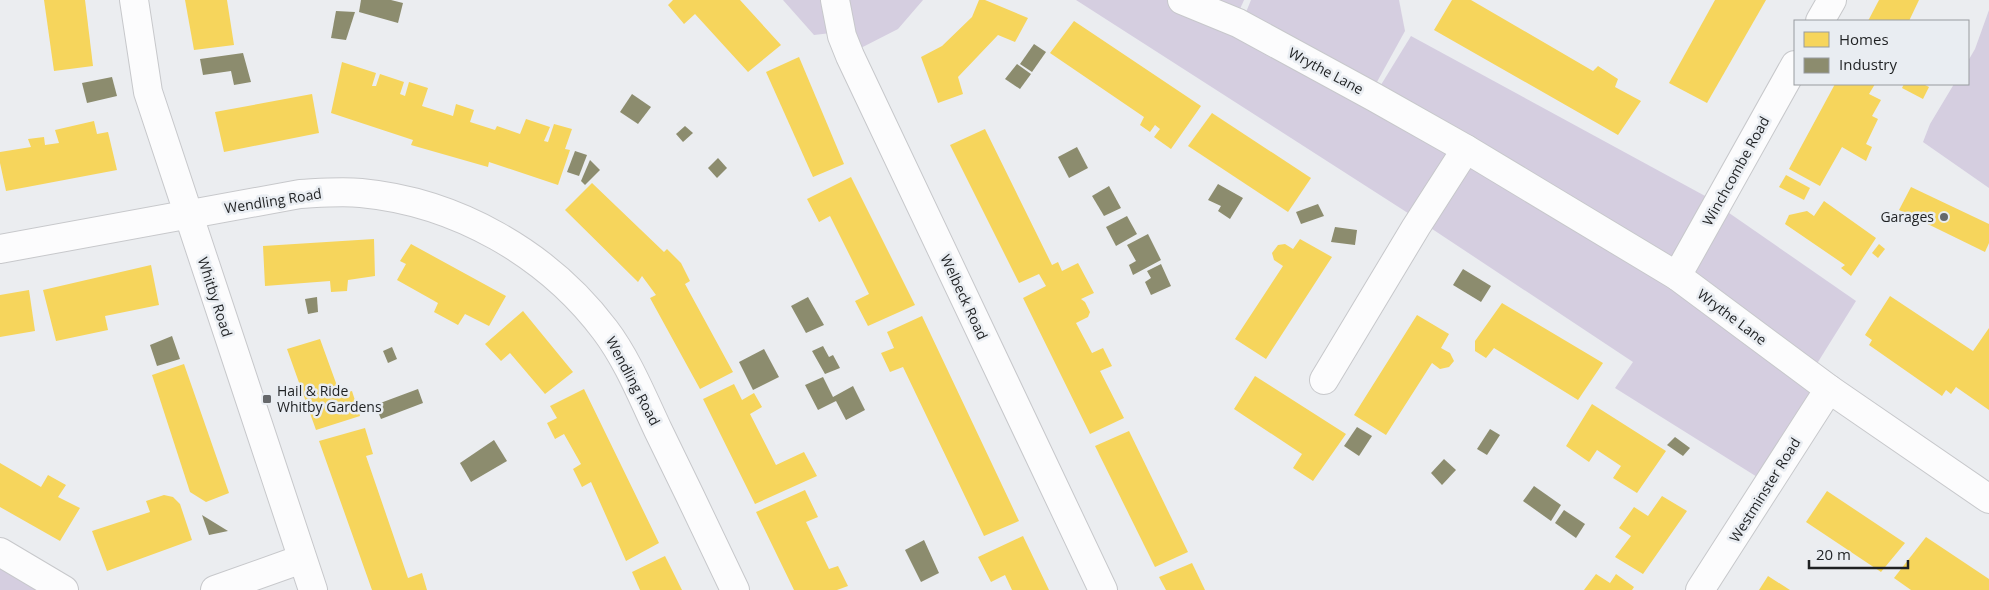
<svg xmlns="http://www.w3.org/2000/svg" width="1989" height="590" viewBox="0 0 1989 590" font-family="'Open Sans',sans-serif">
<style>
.green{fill:#d5cee0}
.homes{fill:#f6d55c}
.industry{fill:#8c8c6e}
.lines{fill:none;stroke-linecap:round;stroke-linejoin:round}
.minor-casing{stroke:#c7c8cb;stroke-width:30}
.major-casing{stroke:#c7c8cb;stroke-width:30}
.minor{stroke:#fcfcfd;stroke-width:28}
.major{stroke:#fcfcfd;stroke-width:28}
.poi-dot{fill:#66686b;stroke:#e9edf2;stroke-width:2}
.labels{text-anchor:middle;stroke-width:5;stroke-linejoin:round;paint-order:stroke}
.street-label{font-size:14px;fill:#1f2123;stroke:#e9edf2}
.poi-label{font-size:14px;fill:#1f2123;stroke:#e9edf2;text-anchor:end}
</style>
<rect width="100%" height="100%" fill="#ebedf0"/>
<g class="green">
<polygon points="783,0 923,0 898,29 853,52 848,31 814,35"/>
<polygon points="1076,0 1171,0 1236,27 1670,280 1822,391 1762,480 1615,388 1633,362 1411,215"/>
<polygon points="1196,0 1244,0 1236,18"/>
<polygon points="1251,0 1399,0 1405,31 1372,91 1242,22"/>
<polygon points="1989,10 1989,188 1923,142 1930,124 1954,84 1968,84 1968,61 1975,49"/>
<polygon points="1411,36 1718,203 1677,273 1376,93"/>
<polygon points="1719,206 1856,301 1813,370 1681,275"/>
<polygon points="0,552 64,590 0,590"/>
</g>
<g class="homes">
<polygon points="44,0 85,0 93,66 54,71"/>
<polygon points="185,0 227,0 234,45 194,50"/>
<polygon points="673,0 740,0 781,45 748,72 695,14 684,24 668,5"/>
<polygon points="979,0 985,0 1028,18 1015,42 998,35 958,77 963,94 938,103 921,57 942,46 972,17"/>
<polygon points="1452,0 1471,0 1593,71 1598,66 1618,79 1615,87 1641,101 1618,135 1434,30"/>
<polygon points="1715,0 1766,0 1707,103 1669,83"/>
<polygon points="1879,0 1919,0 1909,21 1868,21"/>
<polygon points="1074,21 1201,106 1171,149 1154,137 1160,129 1155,125 1150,132 1140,125 1144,117 1050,53"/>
<polygon points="799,57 844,164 813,177 766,72"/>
<polygon points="342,62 376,73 372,86 376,86 380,74 404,82 400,94 405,96 409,82 428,88 422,106 453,116 456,104 474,110 470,122 495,130 497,126 520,134 526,119 550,127 544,141 548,142 554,124 572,129 565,149 570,150 558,185 489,162 488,167 411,145 413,140 331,113"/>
<polygon points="1835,84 1875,84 1869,94 1881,100 1872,116 1878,119 1866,144 1872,147 1866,161 1842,147 1820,186 1789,169"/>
<polygon points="1904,84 1923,84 1929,87 1923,99 1902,88"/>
<polygon points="312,94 319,133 224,152 215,112"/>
<polygon points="1212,113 1311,178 1288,212 1188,146"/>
<polygon points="94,121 97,134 108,132 117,170 6,191 0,163 0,152 31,147 28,139 44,137 45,145 59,143 55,130"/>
<polygon points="985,129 1052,265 1058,262 1062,271 1078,263 1094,293 1081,299 1085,302 1090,312 1088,317 1076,323 1092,353 1103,348 1112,366 1100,371 1124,418 1090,434 1023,298 1046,286 1039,274 1019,283 950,145"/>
<polygon points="1786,175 1810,188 1804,200 1779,187"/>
<polygon points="851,177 915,305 868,326 855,301 869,294 830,216 819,222 807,199"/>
<polygon points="592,183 664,252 667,249 681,263 690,281 685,284 733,372 700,389 650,298 656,295 642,276 638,282 565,210"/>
<polygon points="1911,187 1989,224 1989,243 1985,252 1899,210"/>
<polygon points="1824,201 1876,238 1851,276 1841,268 1845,265 1785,224 1789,215 1807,211 1814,216"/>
<polygon points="374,239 375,276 348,280 347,291 331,292 330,281 265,286 263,246"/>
<polygon points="1300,239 1332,257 1266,359 1235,339 1283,266 1274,260 1272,253 1278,245 1285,244 1293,249"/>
<polygon points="411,244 506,296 489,326 465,314 458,325 434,312 438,303 397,280 406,264 400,261"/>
<polygon points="1879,244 1885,249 1878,258 1872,253"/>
<polygon points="151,265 159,305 105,316 108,330 56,341 43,290"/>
<polygon points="29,290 35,331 0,337 0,295"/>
<polygon points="1890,296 1973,351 1989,328 1989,410 1956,387 1951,394 1946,390 1942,396 1869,345 1872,340 1865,335"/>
<polygon points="1502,303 1603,363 1578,400 1494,348 1486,358 1475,351 1475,341"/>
<polygon points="523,311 573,372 545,394 510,353 501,361 485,344"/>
<polygon points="1417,315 1449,334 1441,348 1450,353 1454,361 1449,367 1440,369 1432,363 1386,435 1354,415"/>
<polygon points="922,316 1019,521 984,536 903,367 890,372 881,353 894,348 887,332"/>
<polygon points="320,339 340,394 352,391 360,416 316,430 287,349"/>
<polygon points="184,364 229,493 206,502 190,492 152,375"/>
<polygon points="1255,376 1346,434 1313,481 1293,468 1302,454 1234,409"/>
<polygon points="734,384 742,400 754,393 762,407 750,414 776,465 804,452 817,476 755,504 703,399"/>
<polygon points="584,389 659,543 626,561 591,482 582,487 573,469 581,464 564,434 555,439 547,423 557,418 550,406"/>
<polygon points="1592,404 1666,451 1637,493 1613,478 1621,466 1597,450 1589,462 1566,446"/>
<polygon points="365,428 373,454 366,456 408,578 422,573 427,590 372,590 319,441"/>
<polygon points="1129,431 1188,552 1155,567 1095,446"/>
<polygon points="0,463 41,487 48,475 66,485 58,497 80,508 60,541 0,507"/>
<polygon points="805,490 818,517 806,522 829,569 838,566 848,586 837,590 794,590 756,512"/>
<polygon points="1827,491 1905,543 1881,572 1806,522"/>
<polygon points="164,495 173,497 180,504 192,540 107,571 92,531 150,512 146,501"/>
<polygon points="1662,496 1687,511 1643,574 1615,557 1631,536 1619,528 1634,507 1648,516"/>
<polygon points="1023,536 1049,590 1012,590 1005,575 991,582 978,557"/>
<polygon points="1926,537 1989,579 1989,590 1911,590 1894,578"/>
<polygon points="665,556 682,590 640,590 632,572"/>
<polygon points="1192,563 1205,590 1166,590 1159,577"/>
<polygon points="1596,574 1610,583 1616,574 1634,587 1632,590 1584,590"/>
<polygon points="1768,576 1790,590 1759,590"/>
</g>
<g class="industry">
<polygon points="361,0 391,0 403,3 398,23 359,12"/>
<polygon points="336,11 355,12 346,40 331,38"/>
<polygon points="1034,44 1046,52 1032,72 1020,64"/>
<polygon points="243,53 251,82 234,85 231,71 203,75 200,59"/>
<polygon points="1017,64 1031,74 1020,89 1005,79"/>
<polygon points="112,77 117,96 87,103 82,83"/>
<polygon points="632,94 651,107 638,124 620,112"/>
<polygon points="685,126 693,133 683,142 676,134"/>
<polygon points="1077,147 1088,168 1069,178 1058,157"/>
<polygon points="575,151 587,155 579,176 567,172"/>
<polygon points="718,158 727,168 717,178 708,168"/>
<polygon points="590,160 600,170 585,185 581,181"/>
<polygon points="1218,184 1243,198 1230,219 1218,211 1221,206 1208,200"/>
<polygon points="1109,186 1121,208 1104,216 1092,196"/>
<polygon points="1318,204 1324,216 1301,224 1296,212"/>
<polygon points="1127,216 1137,234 1116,246 1106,227"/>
<polygon points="1335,227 1357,230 1355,245 1331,242"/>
<polygon points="1148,234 1161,260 1133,275 1129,265 1136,261 1127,245"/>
<polygon points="1161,264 1171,286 1151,295 1145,282 1151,278 1147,271"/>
<polygon points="1463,269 1491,286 1481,302 1453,285"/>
<polygon points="317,297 318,312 308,314 305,299"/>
<polygon points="808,297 824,325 806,333 791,306"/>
<polygon points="172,336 180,359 157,366 150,345"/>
<polygon points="823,346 829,357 833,355 840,368 825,374 812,351"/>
<polygon points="392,347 397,359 388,363 383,351"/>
<polygon points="764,349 779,377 753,390 739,362"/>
<polygon points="823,377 833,397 853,386 865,410 846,420 836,401 818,410 805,385"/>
<polygon points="418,389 423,403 381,419 375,405"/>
<polygon points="1357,427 1372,436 1359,456 1344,446"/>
<polygon points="1490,429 1500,435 1487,455 1477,449"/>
<polygon points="1675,437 1690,448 1683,456 1667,445"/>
<polygon points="494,440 507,461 471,482 460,463"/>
<polygon points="1444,459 1456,470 1442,485 1431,473"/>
<polygon points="1534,486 1561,505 1551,521 1523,501"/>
<polygon points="1564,510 1585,524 1576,538 1555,523"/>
<polygon points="202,515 228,531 209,535"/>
<polygon points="924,540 939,573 921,582 905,550"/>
</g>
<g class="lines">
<defs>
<g id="minor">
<polyline points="134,0 148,92 313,590"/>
<polyline points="835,0 842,36 850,56 1103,590"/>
<polyline points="1820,21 1832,0"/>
<path d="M0 249 300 194C320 193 341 191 361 193 456 202 547 253 605 330 627 359 642 396 658 430 684 483 710 537 735 590"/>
<polyline points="1677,276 1795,65"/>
<polyline points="1324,380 1416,227 1466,149"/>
<polyline points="0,552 64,590"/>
<polyline points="215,590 302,559"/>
<polyline points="1700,590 1829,389"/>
</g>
<polyline id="major" points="1182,0 1238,23 1374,97 1466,149 1677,276 1829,389 1989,499"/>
</defs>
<use href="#minor" class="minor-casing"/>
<use href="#major" class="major-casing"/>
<use href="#minor" class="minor"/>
<use href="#major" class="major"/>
</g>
<g class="poi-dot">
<circle cx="1944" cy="217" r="5"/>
<rect x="262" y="394" width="10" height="10" rx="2.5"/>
</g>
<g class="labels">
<g class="street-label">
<text transform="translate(1326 71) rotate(28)" y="5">Wrythe Lane</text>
<text transform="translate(1736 171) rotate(-61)" y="5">Winchcombe Road</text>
<text transform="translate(273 201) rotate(-9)" y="5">Wendling Road</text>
<text transform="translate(215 297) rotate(72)" y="5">Whitby Road</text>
<text transform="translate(964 297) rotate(65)" y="5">Welbeck Road</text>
<text transform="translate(1732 317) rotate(37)" y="5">Wrythe Lane</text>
<text transform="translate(633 381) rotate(62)" y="5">Wendling Road</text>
<text transform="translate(1765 490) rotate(-58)" y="5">Westminster Road</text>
</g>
<g class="poi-label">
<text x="1934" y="222">Garages</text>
<text x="277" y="396" text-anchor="start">Hail &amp; Ride<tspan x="277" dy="16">Whitby Gardens</tspan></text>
</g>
</g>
<rect x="1794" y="20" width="175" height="65" fill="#e9edf2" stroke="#989b9f"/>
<rect x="1804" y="32" width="25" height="15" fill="#f6d55c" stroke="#989b9f"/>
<text x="1839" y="45" font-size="15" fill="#1f2123">Homes</text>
<rect x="1804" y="58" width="25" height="15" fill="#8c8c6e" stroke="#989b9f"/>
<text x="1839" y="70" font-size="15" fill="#1f2123">Industry</text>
<path d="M1809 560v8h99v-8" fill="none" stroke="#1f2123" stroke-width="2.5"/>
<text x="1816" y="560" font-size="15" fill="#1f2123" stroke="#e9edf2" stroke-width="4" paint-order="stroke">20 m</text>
</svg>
